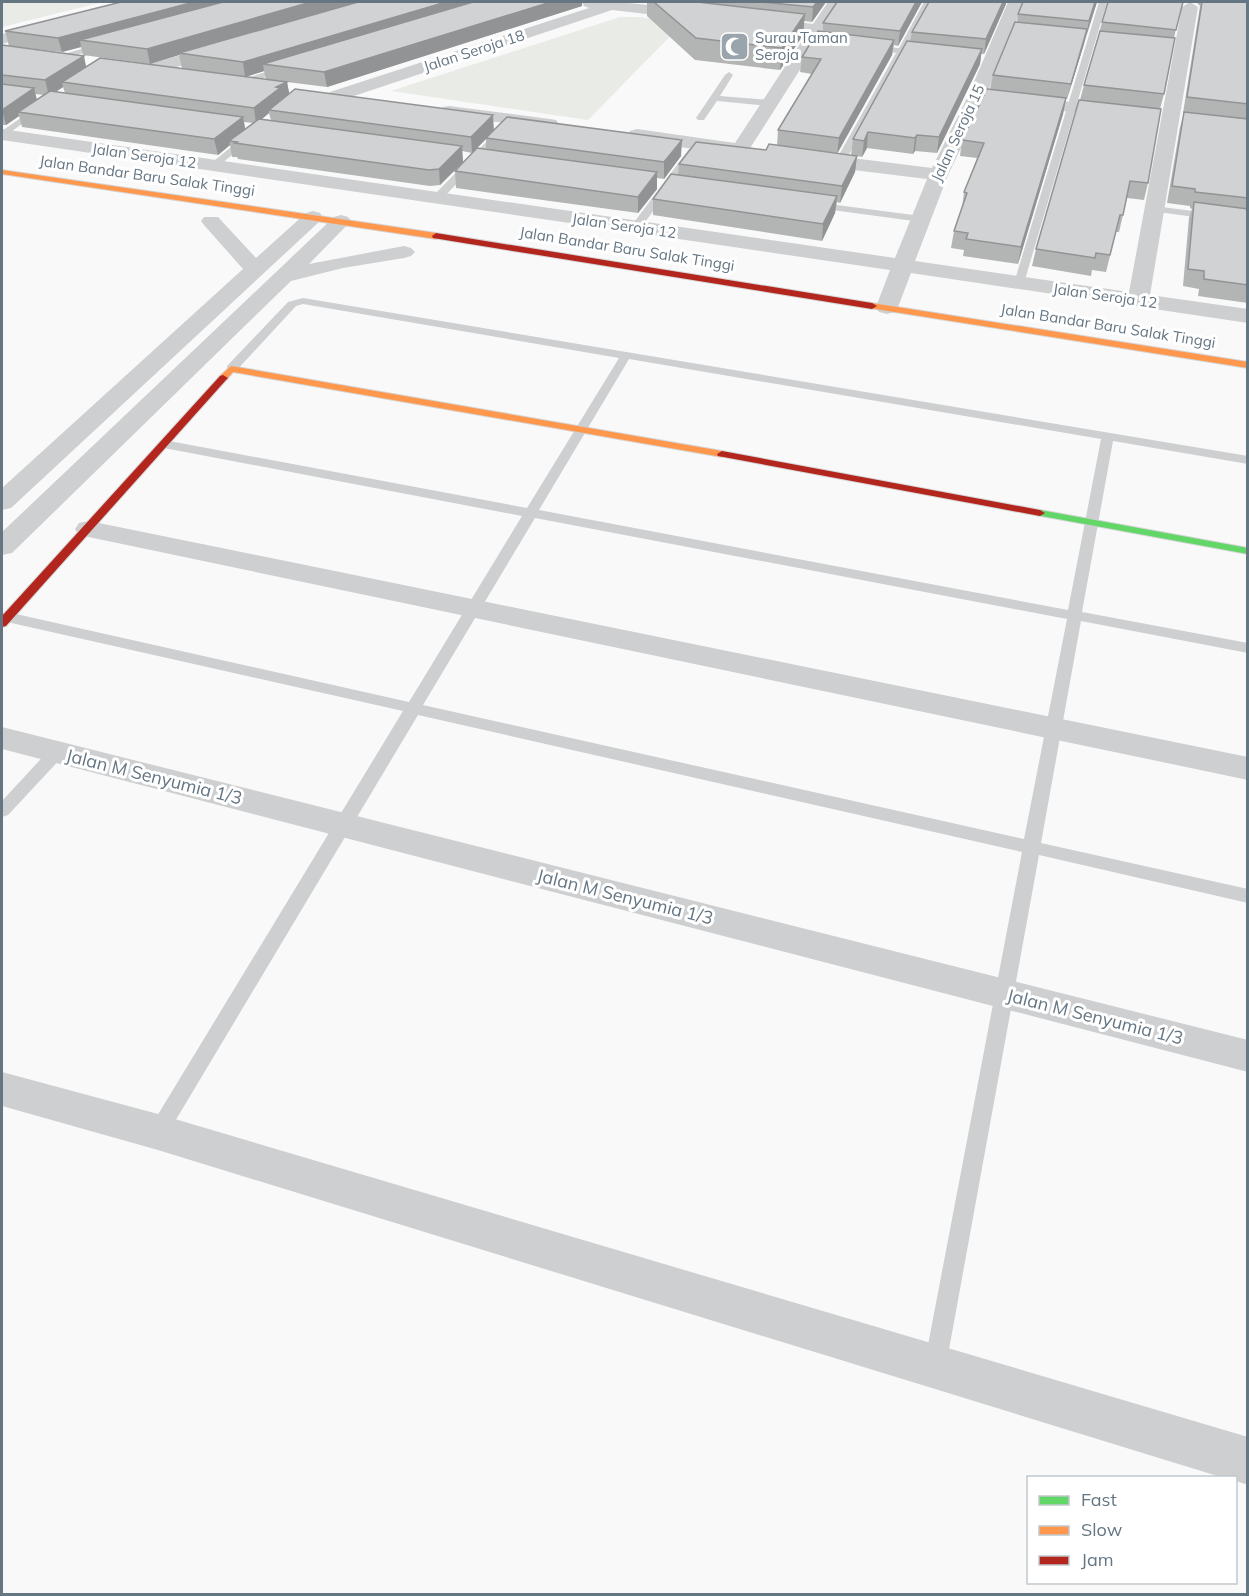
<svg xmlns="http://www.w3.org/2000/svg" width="1249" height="1596" viewBox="0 0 1249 1596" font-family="Mulish,sans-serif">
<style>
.green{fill:#e8ebe6}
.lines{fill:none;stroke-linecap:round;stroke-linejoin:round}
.fast-casing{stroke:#d5d6d7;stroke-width:2}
.slow-casing{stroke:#d5d6d7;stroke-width:2}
.jam-casing{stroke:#d5d6d7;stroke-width:2}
.lane{fill:#cecfd0;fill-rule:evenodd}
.street{fill:#cecfd0;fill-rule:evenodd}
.fast{fill:#63d668;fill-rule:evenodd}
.slow{fill:#ff974d;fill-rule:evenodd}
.jam{fill:#b3261e;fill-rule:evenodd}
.wall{fill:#b3b5b5;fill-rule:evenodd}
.shaded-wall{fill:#929394}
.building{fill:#d0d2d3;stroke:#929394;stroke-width:1.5}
.labels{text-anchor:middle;stroke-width:6;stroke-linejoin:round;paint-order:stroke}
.far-poi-label{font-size:15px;fill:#657683;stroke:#fff;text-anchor:start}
.far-street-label{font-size:15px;fill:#657683;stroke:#fff}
.street-label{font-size:18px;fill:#657683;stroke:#fff}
</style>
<rect width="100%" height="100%" fill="#f9f9f9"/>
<g class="green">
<polygon points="2,2 103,2 2,27"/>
<polygon points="620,17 638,17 684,22 588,120 391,91"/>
</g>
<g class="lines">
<defs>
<polygon id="fast" points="1040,510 1248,548 1248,554 1036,515 1036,511"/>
<g id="slow">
<polygon points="2,170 436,233 440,236 436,239 2,174"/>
<polygon points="872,303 1248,362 1248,368 869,308 869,304"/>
<polygon points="231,366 722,451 727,454 722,457 233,372 226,380 220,380 220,376"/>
</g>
<g id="jam">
<polygon points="436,233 872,303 877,306 872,309 433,238 432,236"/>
<polygon points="223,375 228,378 226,380 6,626 2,627 2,616 220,376"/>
<polygon points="722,451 1040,510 1045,513 1040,516 718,456 717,454"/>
</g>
</defs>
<use href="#fast" class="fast-casing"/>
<use href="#slow" class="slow-casing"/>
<use href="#jam" class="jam-casing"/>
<g class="lane">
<polygon points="924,2 932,2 906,49 928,53 924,55 904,54 845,162 837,164 835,162 896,53 869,48 873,46 899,48"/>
<polygon points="1099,2 1107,2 1024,283 1019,286 1015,285 1014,283"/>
<polygon points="102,43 105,43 105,47 51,62 47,59"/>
<polygon points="284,66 288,69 287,71 236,86 232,83"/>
<polygon points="729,72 733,75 720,96 770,100 774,103 770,106 717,101 704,120 698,120 696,118 725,75"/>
<polygon points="35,108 42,110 2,138 2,131"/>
<polygon points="499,129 507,131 441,200 433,200 433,196"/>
<polygon points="245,136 253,138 216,168 210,168 210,164"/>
<polygon points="689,149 697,151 640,229 632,229 632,225"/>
<polygon points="814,202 921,216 926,219 921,222 810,207 810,203"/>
<polygon points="1154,206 1248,218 1248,224 1150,211 1150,207"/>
<path d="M303 298 1248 456V464L1113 441 1082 612 1248 643V653L1081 621 1041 843 1248 889V903L1039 855 946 1366 943 1374 935 1377 927 1374 924 1366 1022 852 418 715 165 1138 158 1141 151 1138 148 1132 151 1126 403 711 7 622 2 620V614L7 612 409 702 522 516 164 448 158 444 164 440 527 508 619 358 303 304 296 306 235 372H227V366L288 302ZM629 359 1101 439 1068 610 539 510ZM535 518 1067 619 1024 839 423 705Z"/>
<polygon points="57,746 63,748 65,752 63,756 8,815 2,817 2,801 51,748"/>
</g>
<g class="street">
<polygon points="582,2 618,2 690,9 698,14 690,19 612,10 342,100 330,100 327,96 330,92 589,8 584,6"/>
<polygon points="828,2 843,2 747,153 737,155 637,141 630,139 628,135 630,131 637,129 735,143 807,33 759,27 751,22 759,17 813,24"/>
<polygon points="1008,2 1024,2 986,96 948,175 915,261 1129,292 1182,7 1190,2 1198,7 1150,295 1248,309 1248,323 911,273 898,307 895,312 887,314 879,312 876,307 890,270 2,140 2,129 895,258 927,179 812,165 805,163 803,159 805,155 812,153 932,168 968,96"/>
<polygon points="51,21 59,26 57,29 2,44 2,34"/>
<polygon points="223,43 231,48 229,52 145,76 139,75 136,71 139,67"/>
<polygon points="1020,96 1121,108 1127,109 1130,113 1127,117 1121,118 1014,105 1011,101 1014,97"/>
<polygon points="449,106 550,119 556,120 559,124 556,128 550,129 443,115 440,111 443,107"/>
<polygon points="313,211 320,213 323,217 320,221 11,508 2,510 2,488 243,269 204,225 201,221 204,217 218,217 256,258 306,213"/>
<polygon points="341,215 348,217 351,221 309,264 404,246 411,248 415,252 411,256 404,258 343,268 291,281 12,553 2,555 2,532 334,217"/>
<polygon points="89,521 1248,757 1248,780 79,535 75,529 79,523"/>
<polygon points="2,727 1248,1040 1248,1072 2,749"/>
<polygon points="2,1072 158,1114 1248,1437 1248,1485 1236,1481 1236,1478 1224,1478 158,1150 2,1106"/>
</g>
<use href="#fast" class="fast"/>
<use href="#slow" class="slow"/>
<use href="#jam" class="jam"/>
</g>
<g class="wall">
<path d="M121 2H582V6L327 87 287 82 289 94 494 130 681 156 664 179 657 178V189L638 213 456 188 455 171 486 150V139L472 153 462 151 463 162 440 185 430 186 238 159 237 157H232L230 145 218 155 22 127 19 116 6 125H2V45L86 66 182 68 179 55 150 64 83 55 81 47 62 52 9 46 5 31ZM264 71 266 79 246 77ZM63 87 65 93 56 92ZM35 94 44 95 37 100ZM269 113 271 120 262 119ZM244 122 253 123 245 129Z"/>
<polygon points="633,2 826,2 812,22 804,21 803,35 780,70 695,60 647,16 647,3"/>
<polygon points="922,2 898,46 894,45 892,55 837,153 851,155 853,139 910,41 912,32 1006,4 984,54 981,54 980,64 937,153 915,151 913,154 867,148 862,157 857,156 855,172 840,203 837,202 835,213 822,241 653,215 653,199 678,175 679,164 766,150 777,145 778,130 812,74 800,72 802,57 823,32 823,23"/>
<polygon points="1023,2 1097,2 1067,99 1066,99 1063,114 1018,264 963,256 964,250 951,248 954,231 962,209 964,192 977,158 960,156 962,140 990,89 993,75 1017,22 1018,14"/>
<polygon points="1108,2 1248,2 1248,303 1198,296 1199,289 1183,286 1189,218 1192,209 1190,208 1190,206 1167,203 1180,127 1184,113 1183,113 1200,6 1196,2 1182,3 1174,38 1164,94 1160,109 1148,183 1144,200 1127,198 1119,232 1116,232 1106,272 1092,270 1091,276 1032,266 1036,249 1080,100 1084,85"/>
</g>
<g class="shaded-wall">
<polygon points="194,2 249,2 80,40 81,47 62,52 58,38"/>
<polygon points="311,2 362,2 179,53 179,55 150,64 147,49"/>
<polygon points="446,2 495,2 263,64 264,71 245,77 243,62"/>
<polygon points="551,2 582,2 582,6 327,87 324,72"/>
<polygon points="817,2 826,2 812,22 813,7"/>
<polygon points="916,2 922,2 898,46 900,31"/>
<polygon points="1003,2 1006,2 1006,4 984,54 986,39"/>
<polygon points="1095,2 1097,2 1086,36 1089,21"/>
<polygon points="805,14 803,35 780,70 782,48"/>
<polygon points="1087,29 1084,44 1067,99 1071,84"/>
<polygon points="894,40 892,55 837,154 839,138"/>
<polygon points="982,49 980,64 937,153 939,137"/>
<polygon points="84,56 87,71 62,82 63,87 49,96 45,80"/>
<polygon points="287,82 290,97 269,110 269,113 256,124 254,108 276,87"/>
<polygon points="34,88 38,104 18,112 19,116 6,125 2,110"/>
<polygon points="1066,98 1063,114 1018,264 1021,247"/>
<polygon points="493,115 494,131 472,153 471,137"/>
<polygon points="243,117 246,133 229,141 230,145 218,155 214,139"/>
<polygon points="868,132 867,148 862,157 864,141"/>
<polygon points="917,135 915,151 913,154 915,138"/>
<polygon points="682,140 681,156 664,179 664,162"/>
<polygon points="462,146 463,162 440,185 439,169"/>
<polygon points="857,156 855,172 840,203 842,186"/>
<polygon points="657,172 657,189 638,213 638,197"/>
<polygon points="837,196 835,213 822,241 823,224"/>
</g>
<g class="building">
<polygon points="121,2 194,2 58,38 5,31"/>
<polygon points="223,2 311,2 147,49 80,40"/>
<polygon points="358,2 446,2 243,62 179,53"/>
<polygon points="473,2 551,2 324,72 263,64"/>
<polygon points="654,2 697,2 805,14 782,48 696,38"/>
<polygon points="761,2 817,2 813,7"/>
<polygon points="837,2 916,2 900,31 823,23"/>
<polygon points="929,2 1003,2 986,39 912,32"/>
<polygon points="1023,2 1095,2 1089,21 1018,14"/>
<polygon points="1108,2 1183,2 1176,30 1102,22"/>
<polygon points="1202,2 1248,2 1248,104 1187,97"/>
<polygon points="1015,22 1087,29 1071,84 993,75"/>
<polygon points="818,31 894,40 839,138 778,130 821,59 802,57"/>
<polygon points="1100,31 1175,38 1164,94 1084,85"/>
<polygon points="907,41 982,49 939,137 917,135 915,138 868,132 864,141 853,139"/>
<polygon points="2,45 84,56 45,80 2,75"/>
<polygon points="100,58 287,82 276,87 280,88 254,108 62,82"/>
<polygon points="2,84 34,88 2,110"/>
<polygon points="295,89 493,115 471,137 269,110"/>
<polygon points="987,89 1066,98 1021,247 966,239 968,233 954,231 967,193 964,192 984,143 962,140"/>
<polygon points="50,91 243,117 214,139 18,112"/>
<polygon points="1079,100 1161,109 1148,183 1130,181 1123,215 1120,215 1110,255 1096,253 1095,258 1036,249"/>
<polygon points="1184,112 1248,119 1248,198 1195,192 1195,189 1172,186"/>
<polygon points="507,117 682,140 664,162 486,138"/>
<polygon points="259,119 462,146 439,169 429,170 235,143 237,142 229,141"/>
<polygon points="696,142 766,150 769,144 857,156 842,186 679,164"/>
<polygon points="477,148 657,172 638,197 455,171"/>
<polygon points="671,174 837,196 823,224 653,199"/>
<polygon points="1194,202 1248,209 1248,285 1204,279 1204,271 1188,269"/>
</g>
<defs>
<symbol id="mosque-square" viewBox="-11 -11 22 22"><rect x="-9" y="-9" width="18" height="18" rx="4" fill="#99a4ac" stroke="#fff"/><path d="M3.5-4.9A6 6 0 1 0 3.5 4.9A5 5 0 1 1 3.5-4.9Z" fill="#fff"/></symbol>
</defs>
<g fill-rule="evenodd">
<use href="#mosque-square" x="718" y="30" width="33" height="33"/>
</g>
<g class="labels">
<g class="far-poi-label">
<text x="755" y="43">Surau Taman<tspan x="755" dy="17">Seroja</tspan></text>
</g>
<g class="far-street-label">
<text transform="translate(474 51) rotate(-18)" y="5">Jalan Seroja 18</text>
<text transform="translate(958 133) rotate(-65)" y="5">Jalan Seroja 15</text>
<text transform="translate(144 156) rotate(8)" y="5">Jalan Seroja 12</text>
<text transform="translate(147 176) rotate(8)" y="5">Jalan Bandar Baru Salak Tinggi</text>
<text transform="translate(624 226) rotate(8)" y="5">Jalan Seroja 12</text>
<text transform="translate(627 249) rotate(9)" y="5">Jalan Bandar Baru Salak Tinggi</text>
<text transform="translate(1105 296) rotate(8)" y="5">Jalan Seroja 12</text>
<text transform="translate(1108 326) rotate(9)" y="5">Jalan Bandar Baru Salak Tinggi</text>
</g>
<g class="street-label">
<text transform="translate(154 777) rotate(14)" y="6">Jalan M Senyumia 1/3</text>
<text transform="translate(625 897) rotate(14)" y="6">Jalan M Senyumia 1/3</text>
<text transform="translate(1095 1017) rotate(14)" y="6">Jalan M Senyumia 1/3</text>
</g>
</g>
<rect width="1249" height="1596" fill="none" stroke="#657683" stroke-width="6"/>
<rect x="1027" y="1476" width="210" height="108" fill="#ffffff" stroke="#c1c8cd" stroke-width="1.5"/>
<rect x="1039" y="1496" width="30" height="9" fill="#63d668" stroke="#c1c8cd" stroke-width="1.5"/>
<text x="1081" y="1506" font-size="18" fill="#657683">Fast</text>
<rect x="1039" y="1526" width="30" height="9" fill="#ff974d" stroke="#c1c8cd" stroke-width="1.5"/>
<text x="1081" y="1536" font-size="18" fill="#657683">Slow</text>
<rect x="1039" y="1556" width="30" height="9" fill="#b3261e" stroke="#c1c8cd" stroke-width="1.5"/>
<text x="1081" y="1566" font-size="18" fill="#657683">Jam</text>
</svg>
